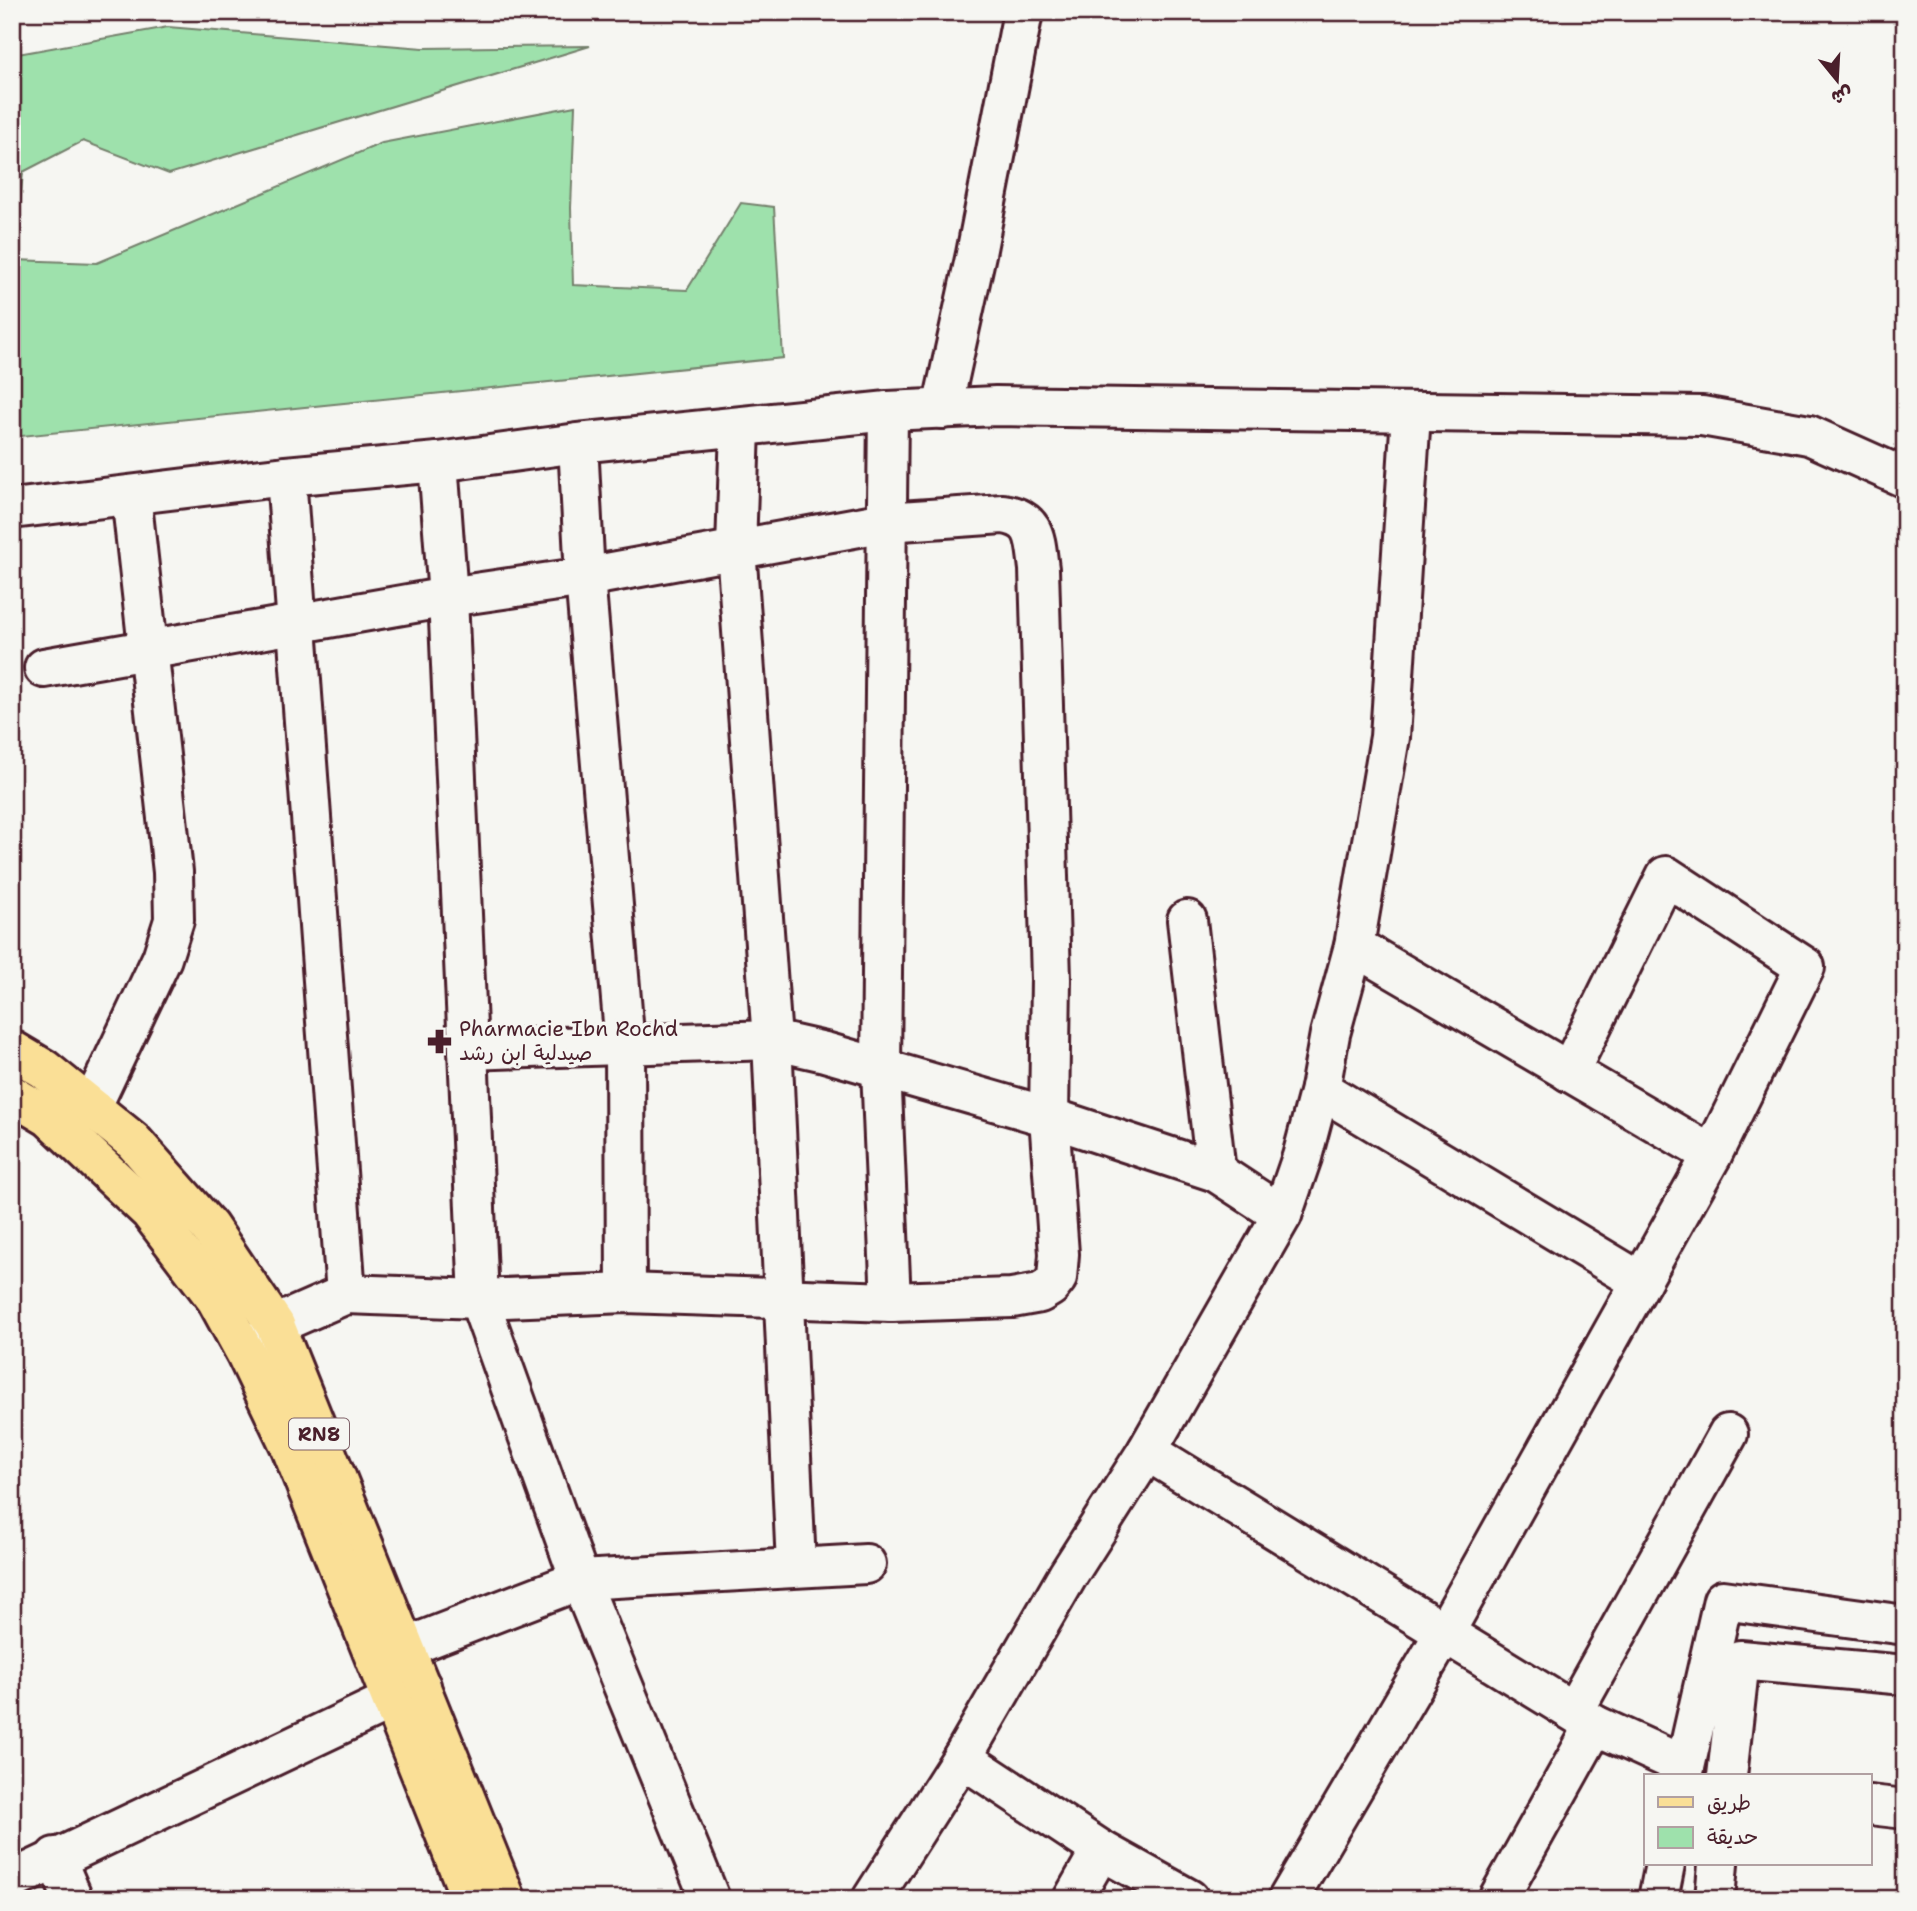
<svg xmlns="http://www.w3.org/2000/svg" width="1917" height="1911" viewBox="0 0 1917 1911" font-family="'Shantell Sans','Playpen Sans Arabic',sans-serif">
<style>
.green{fill:#9ee1ac;stroke:#74806c;stroke-width:2}
.lines{fill:none;stroke-linecap:round;stroke-linejoin:round}
.street-casing{stroke:#4a1f2b;stroke-width:44}
.secondary-casing{stroke:#4a1f2b;stroke-width:44}
.primary-casing{stroke:#4a1f2b;stroke-width:44}
.street{stroke:#f6f6f2;stroke-width:38}
.secondary{stroke:#f6f6f2;stroke-width:38}
.primary{stroke:#fadf96;stroke-width:38}
.labels{text-anchor:middle;stroke-width:7;stroke-linejoin:round;paint-order:stroke}
.shield{fill:#f6f6f2;stroke:#7e6067;stroke-width:2}
.shield-label{font-size:19px;font-weight:bold;fill:#4a1f2b}
.poi-label{font-size:21px;fill:#4a1f2b;stroke:#f6f6f2;text-anchor:start}
</style>
<rect width="100%" height="100%" fill="#f6f6f2"/>
<filter id="ink" filterUnits="userSpaceOnUse"><feTurbulence type="fractalNoise" baseFrequency=".0143" numOctaves="2"/><feDisplacementMap in="SourceGraphic" scale="14" xChannelSelector="R" yChannelSelector="G"/><feConvolveMatrix kernelMatrix="1 2 1 2 8 2 1 2 1" color-interpolation-filters="sRGB"/></filter>
<g filter="url(#ink)">
<polygon class="green" points="168,27 423,48 590,46 169,174 83,141 23,172 15,260 97,263 382,143 575,106 571,208 573,285 687,290 741,203 774,207 783,358 12,437 12,55"/>
<g class="lines">
<defs>
<g id="street">
<polyline points="942,409 976,254 1023,12"/>
<polyline points="888,411 881,1068 891,1302"/>
<polyline points="740,427 736,549 772,1040 796,1566"/>
<polyline points="578,443 585,577 625,1046 626,1293"/>
<polyline points="438,462 448,597 479,1299 580,1580 710,1899"/>
<polyline points="286,476 346,1294"/>
<polyline points="12,509 286,476 438,462 578,443 888,411 996,406 1702,416 1809,435 1905,478"/>
<path d="M44 668 448 597 585 577 886 522 1003 514C1037 519 1035 540 1039 569L1051 979 1049 1117 1059 1254 1057 1278 1050 1287 1040 1293 1012 1298 891 1302 626 1293 479 1299 346 1294 275 1325 253 1347"/>
<polyline points="1187,920 1216,1172"/>
<polyline points="1354,946 1712,1155"/>
<polyline points="468,1050 772,1040 825,1052 1049,1117 1216,1172 1282,1215"/>
<polyline points="1320,1089 1641,1282"/>
<polyline points="91,1108 162,958 174,920 173,872 131,495"/>
<polyline points="1147,1451 1595,1725 1685,1766"/>
<polyline points="404,1648 580,1580 866,1564"/>
<polyline points="1574,1711 1728,1434"/>
<polyline points="962,1758 1101,1850 1189,1899"/>
<polyline points="1683,1776 1723,1600 1905,1625"/>
<polyline points="1727,1776 1740,1660 1905,1675"/>
<polyline points="1870,1805 1905,1809"/>
<polyline points="55,1857 73,1899"/>
<polyline points="872,1899 962,1758 1068,1575 1147,1451 1282,1215 1302,1157 1320,1089 1330,1034 1354,946 1390,737 1411,414"/>
<polyline points="1073,1899 1101,1850"/>
<polyline points="1288,1899 1445,1632 1712,1155 1805,967 1666,876 1569,1072"/>
<polyline points="1498,1899 1595,1725"/>
<polyline points="1658,1899 1665,1864"/>
<polyline points="1715,1899 1718,1864"/>
</g>
<polyline id="secondary" points="12,1880 421,1686"/>
<g id="primary">
<polyline points="12,1050 44,1069 133,1141 209,1227 275,1325 506,1899"/>
<polyline points="12,1095 49,1117 150,1212 216,1299 246,1354 291,1448 471,1899"/>
</g>
</defs>
<use href="#street" class="street-casing"/>
<use href="#secondary" class="secondary-casing"/>
<use href="#primary" class="primary-casing"/>
<use href="#street" class="street"/>
<use href="#secondary" class="secondary"/>
<use href="#primary" class="primary"/>
</g>
</g>
<defs>
<symbol id="pharmacy-bare" viewBox="-9 -9 18 18"><path d="M-2-6h4v4h4v4h-4v4h-4v-4h-4v-4h4Z" fill="#4a1f2b" stroke="#f6f6f2" stroke-width="2.5" paint-order="stroke"/></symbol>
</defs>
<g fill-rule="evenodd">
<use href="#pharmacy-bare" x="422" y="1024" width="35" height="35"/>
</g>
<g class="labels">
<rect class="shield" x="289" y="1418.5" width="60" height="31" rx="5"/>
<g class="shield-label">
<text x="319" y="1441">RN8</text>
</g>
<g class="poi-label">
<text x="459" y="1036">Pharmacie Ibn Rochd<tspan x="459" dy="24">صيدلية ابن رشد</tspan></text>
</g>
</g>
<rect width="1917" height="1911" fill="none" stroke="#f6f6f2" stroke-width="42"/>
<rect x="21" y="21" width="1875" height="1869" fill="none" stroke="#4a1f2b" stroke-width="2.5" filter="url(#ink)"/>
<rect x="1644" y="1774" width="228" height="91" fill="#f6f6f2" stroke="#b1a0a2" stroke-width="2"/>
<rect x="1658" y="1797" width="35" height="10" fill="#fadf96" stroke="#b1a0a2" stroke-width="2"/>
<text x="1707" y="1810" font-size="21" fill="#4a1f2b">طريق</text>
<rect x="1658" y="1827" width="35" height="21" fill="#9ee1ac" stroke="#b1a0a2" stroke-width="2"/>
<text x="1707" y="1844" font-size="21" fill="#4a1f2b">حديقة</text>
<g transform="translate(1837 80) rotate(162)" stroke="#f6f6f2" stroke-width="5" paint-order="stroke">
<path d="M0-5L12 26L0 18L-12 26Z" fill="#4a1f2b"/>
<text y="-10" font-size="19" font-weight="bold" text-anchor="middle" fill="#4a1f2b">ش</text>
</g>
</svg>
